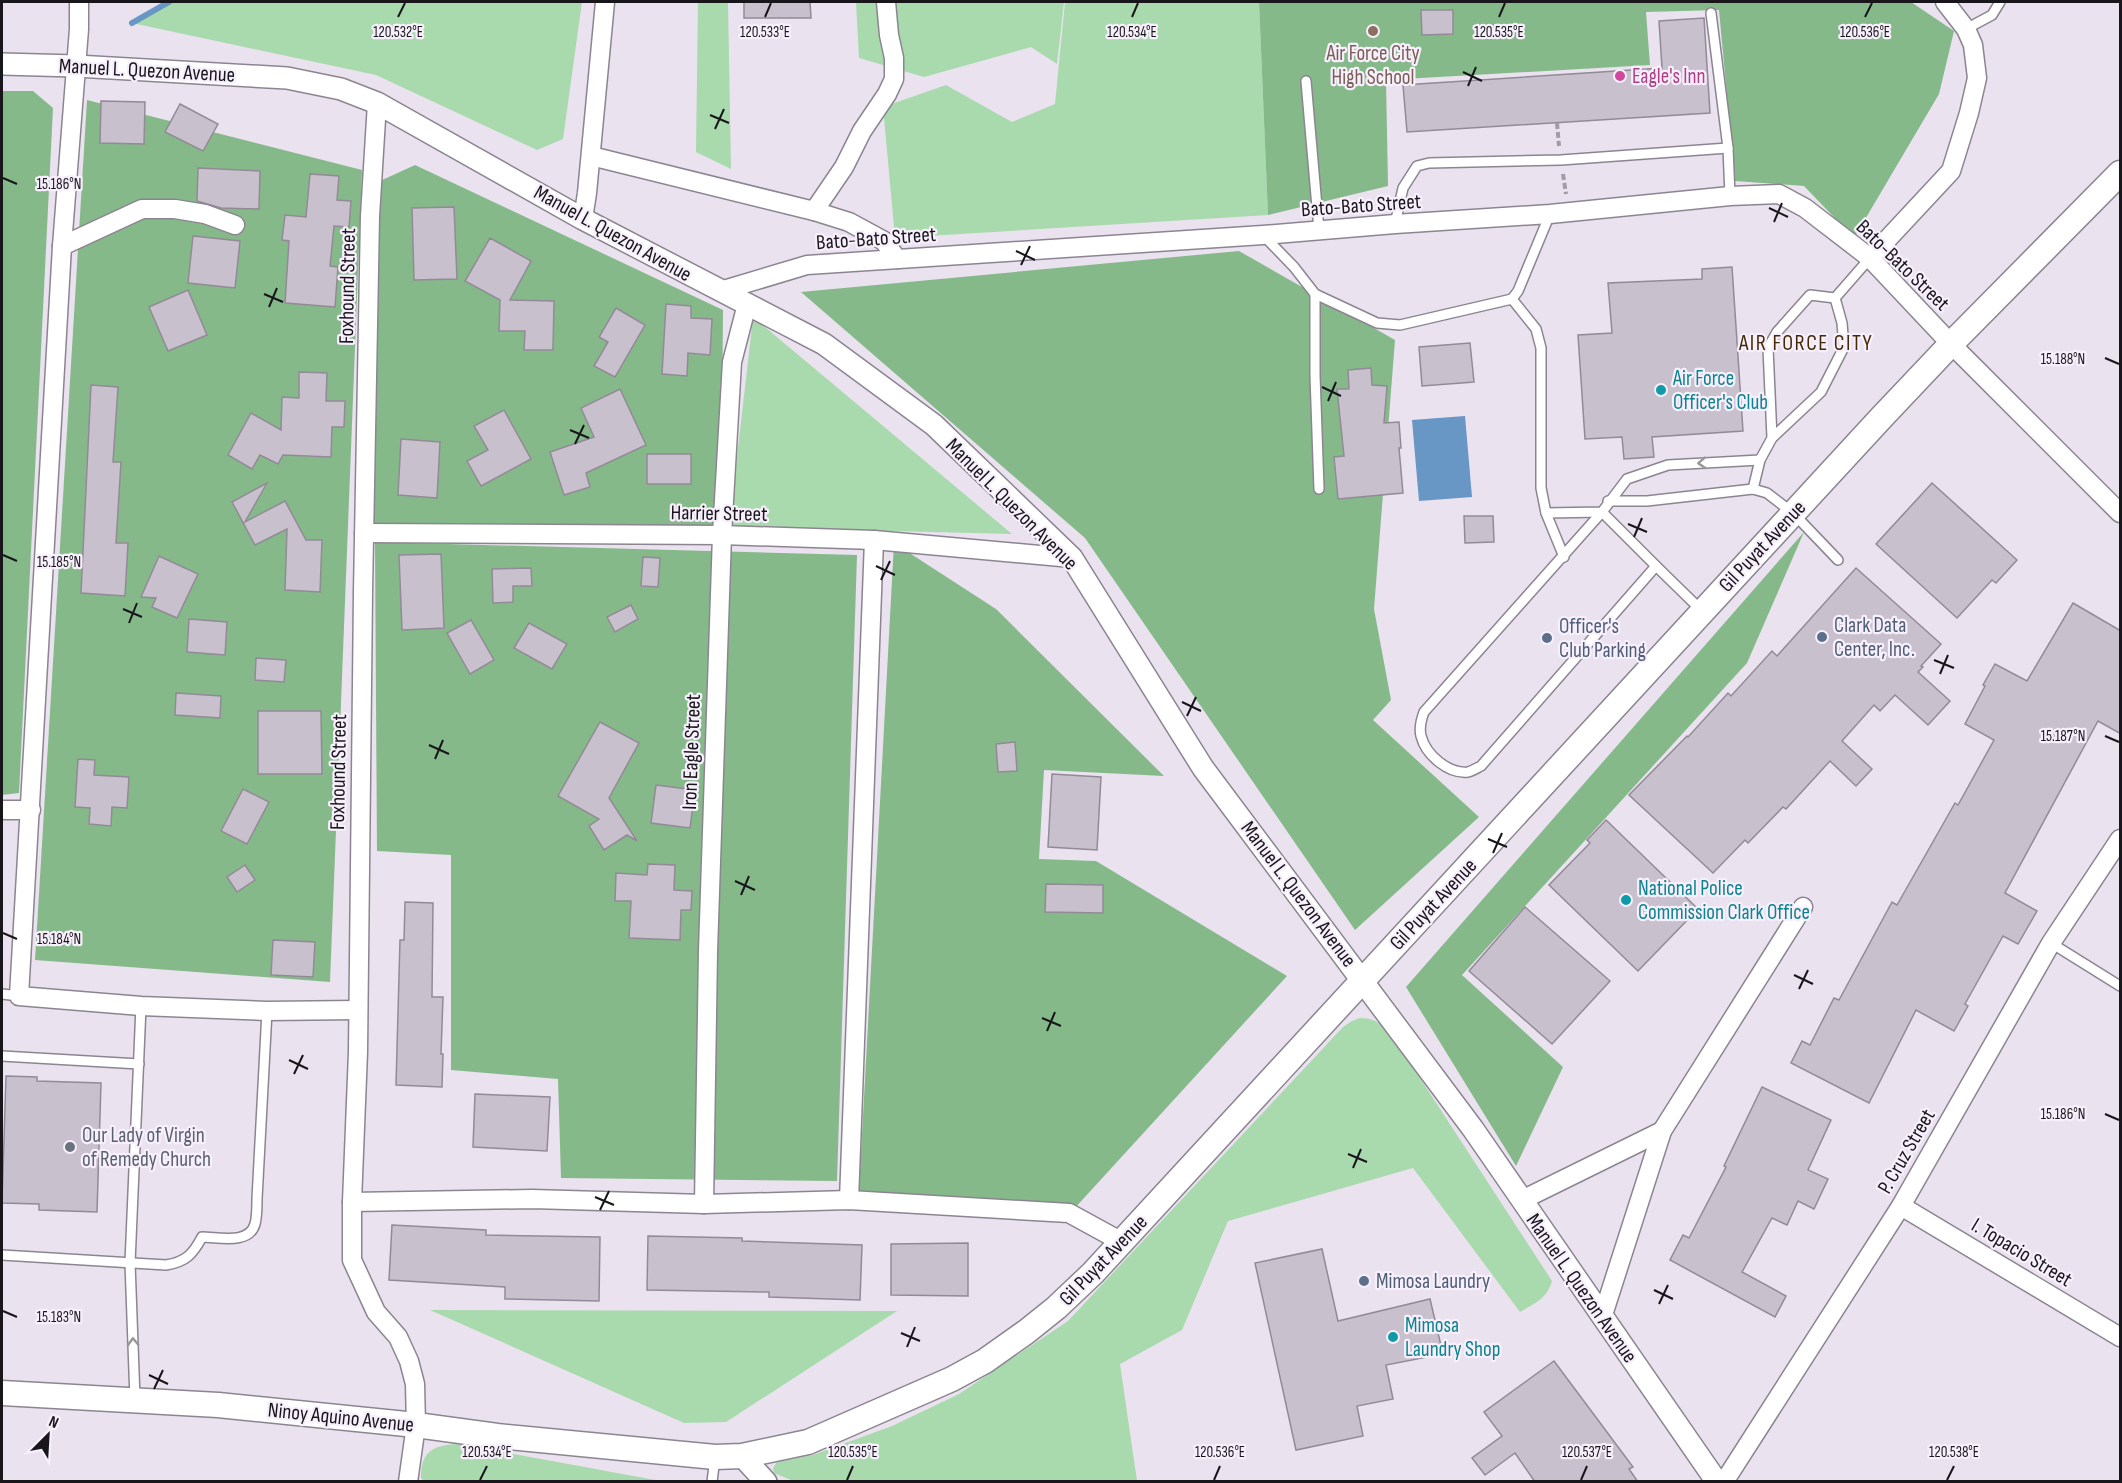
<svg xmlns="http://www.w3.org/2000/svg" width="2122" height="1483" viewBox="0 0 2122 1483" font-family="'Sofia Sans Condensed',sans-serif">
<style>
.green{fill:#a9daad}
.forest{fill:#85b98a}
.water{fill:#6896c5}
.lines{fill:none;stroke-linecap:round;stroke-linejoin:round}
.stream{stroke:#6896c5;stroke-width:6}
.building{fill:#c8c0cd;stroke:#928b97;stroke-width:1.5}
.service-casing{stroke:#8c8591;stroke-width:12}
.minor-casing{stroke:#8c8591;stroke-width:21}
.tertiary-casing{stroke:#8c8591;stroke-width:24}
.secondary-casing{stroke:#8c8591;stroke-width:27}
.path{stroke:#a29ca6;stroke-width:4;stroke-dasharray:6 3;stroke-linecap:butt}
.service{stroke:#fff;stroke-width:9}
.minor{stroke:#fff;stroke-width:18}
.tertiary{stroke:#fff;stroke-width:21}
.secondary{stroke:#fff;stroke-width:24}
.oneway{stroke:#979698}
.ticks{fill:none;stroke:#18161a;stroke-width:2}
.education-dot{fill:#8d6e63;stroke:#f7effc;stroke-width:2}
.hotel-dot{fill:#d1479c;stroke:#f7effc;stroke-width:2}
.culture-dot{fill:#0f9aa8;stroke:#f7effc;stroke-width:2}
.service-dot{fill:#5c6f8a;stroke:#f7effc;stroke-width:2}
.worship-dot{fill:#6b7280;stroke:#f7effc;stroke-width:2}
.labels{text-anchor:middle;stroke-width:4.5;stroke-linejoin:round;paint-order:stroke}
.education-label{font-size:21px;fill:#785e54;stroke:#f7effc}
.street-label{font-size:21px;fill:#18161a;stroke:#f7effc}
.hotel-label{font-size:21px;fill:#b23c85;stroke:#f7effc;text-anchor:start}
.culture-label{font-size:21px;fill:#0d838f;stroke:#f7effc;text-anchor:start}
.service-label{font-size:21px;fill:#4e5e75;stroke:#f7effc;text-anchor:start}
.worship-label{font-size:21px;fill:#5b616d;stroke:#f7effc;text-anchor:start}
.neighbourhood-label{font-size:22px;letter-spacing:1.5px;fill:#422a06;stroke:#f7effc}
.ticks-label{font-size:15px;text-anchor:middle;fill:#18161a;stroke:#f7effc;stroke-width:4.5;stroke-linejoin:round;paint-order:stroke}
</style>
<rect width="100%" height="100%" fill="#eae2ef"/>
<g class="green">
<polygon points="169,2 582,2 563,139 537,150 376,75 132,23"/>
<polygon points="698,2 728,2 731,169 696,152"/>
<polygon points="856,2 1064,2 1057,64 1031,47 924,77 859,58"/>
<polygon points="1065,2 1259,2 1268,215 895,238 883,107 946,85 1012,122 1055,104"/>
<polygon points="753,317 1012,534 729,527"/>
<path d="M1360 1018C1372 1018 1379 1022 1388 1029L1552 1281C1547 1299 1535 1303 1520 1312L1413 1168 1228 1221 1182 1330 1120 1364 1137 1481 796 1482 774 1473 773 1468 777 1462 813 1455 892 1426 959 1394 1068 1321 1343 1027 1352 1021Z"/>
<polygon points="430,1310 897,1311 726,1422 684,1423"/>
<path d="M459 1444 650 1479 663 1481H424L421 1478C421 1450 434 1445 459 1444Z"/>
</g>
<g class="forest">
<polygon points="1259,2 1911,2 1954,31 1939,94 1854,238 1804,186 1735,181 1719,10 1646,12 1650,65 1386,80 1388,186 1268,215"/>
<polygon points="2,91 33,91 53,108 19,793 2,795"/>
<polygon points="87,100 362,170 330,982 35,960"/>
<polygon points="415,165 723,310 721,535 357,531 380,181"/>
<polygon points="1239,251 1395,340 1374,609 1391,700 1373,720 1479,817 1355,930 1085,538 801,292"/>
<polygon points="1804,532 1747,663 1462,975 1563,1067 1516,1166 1406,987"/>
<polygon points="375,542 857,555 837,1181 561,1178 558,1079 451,1070 451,855 377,851"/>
<polygon points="894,543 996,609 1164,776 1044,770 1039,859 1096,861 1287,976 1063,1221 858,1209"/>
</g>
<polygon class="water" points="1465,416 1472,497 1419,501 1412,420"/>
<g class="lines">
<polyline class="stream" points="132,23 169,2"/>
</g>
<g class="building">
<polygon points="744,2 810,2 811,18 744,18"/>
<polygon points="1421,10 1453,10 1453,34 1422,35"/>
<polygon points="1704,18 1710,113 1407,132 1403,85 1662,68 1659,21"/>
<polygon points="101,101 145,102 144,144 100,143"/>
<polygon points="180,104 218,124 203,151 165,132"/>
<polygon points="198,168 260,171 259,209 221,208 197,201"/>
<polygon points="310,174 339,176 337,200 351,201 349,227 334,226 330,266 338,267 335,307 285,303 289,241 282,240 285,215 306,217"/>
<polygon points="454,207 457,279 414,280 412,208"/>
<polygon points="193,236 240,241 235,288 188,283"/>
<polygon points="490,238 531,261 510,300 554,301 553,350 524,350 525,331 499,331 500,300 465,281"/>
<polygon points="1732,267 1743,431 1652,437 1654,457 1624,459 1622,437 1585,439 1578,335 1612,333 1608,283 1702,279 1702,269"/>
<polygon points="188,290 207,335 168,351 149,307"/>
<polygon points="666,304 691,306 691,318 712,319 710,355 688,353 687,376 662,374"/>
<polygon points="616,308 645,325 615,377 594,366 608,342 599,337"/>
<polygon points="1470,343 1474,382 1422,386 1419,347"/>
<polygon points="1371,368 1372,385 1387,386 1384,423 1399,422 1401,448 1399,448 1403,493 1338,499 1334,457 1344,456 1337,389 1349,389 1348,370"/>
<polygon points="299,372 327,373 326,401 345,401 344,427 332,427 331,457 283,455 278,464 260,455 252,469 228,455 251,413 281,430 282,397 299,398"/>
<polygon points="91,385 118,387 113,462 121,462 116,543 128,543 125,596 81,593"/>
<polygon points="620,389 646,445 586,473 590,487 564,495 550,452 594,437 581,408"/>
<polygon points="504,410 531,459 481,486 467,461 488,450 474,426"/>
<polygon points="401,439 440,442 437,498 398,495"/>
<rect x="647" y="454" width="44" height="30"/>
<polygon points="267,483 245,522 285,501 306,540 322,540 320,592 285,590 287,529 255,545 232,502"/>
<polygon points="1932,483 2017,560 1996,583 1992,580 1957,618 1876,544"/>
<polygon points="1464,516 1493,516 1494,542 1465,543"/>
<polygon points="441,554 444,628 402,630 399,555"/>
<polygon points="159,556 198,574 177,618 152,607 156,598 141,597"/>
<polygon points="643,557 660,558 658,587 641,586"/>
<polygon points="531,568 532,586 513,586 513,602 493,603 492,569"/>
<polygon points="1856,568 1941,644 1921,666 1923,667 1918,672 1950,701 1928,725 1895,695 1880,711 1874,705 1842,741 1872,769 1856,786 1830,761 1786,809 1783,807 1748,843 1745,840 1713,873 1629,795 1687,736 1688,737 1728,693 1731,696 1772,651 1777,656"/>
<polygon points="2073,603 2121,631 2121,734 2098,721 2005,893 2037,911 2018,944 2003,936 1965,1004 1968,1006 1954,1031 1916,1010 1869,1103 1791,1063 1802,1041 1810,1045 1834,998 1839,1000 1892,902 1897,905 1955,803 1958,805 1994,740 1965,724 1985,686 1983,685 1995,664 2027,681"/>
<polygon points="631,605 638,619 615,632 607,617"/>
<polygon points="189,619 227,622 225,655 187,652"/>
<polygon points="471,620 494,660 470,674 447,633"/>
<polygon points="529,623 567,644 552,669 514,648"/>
<polygon points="256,658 286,660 284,682 255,680"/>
<polygon points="176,693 221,696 220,718 175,715"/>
<polygon points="258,711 321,711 322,774 258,774"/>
<polygon points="600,722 639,743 609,798 637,841 627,835 604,850 589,826 599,819 558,796"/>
<polygon points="1015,742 1017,771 998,772 996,744"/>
<polygon points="78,759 95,760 94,775 129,777 127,808 112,807 111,826 89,824 90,808 75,807"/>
<polygon points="1052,774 1101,777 1097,850 1048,847"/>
<polygon points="656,785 695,790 690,828 651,823"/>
<polygon points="243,789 269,802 247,844 221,831"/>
<polygon points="1606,820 1698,909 1638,971 1549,885 1590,843 1587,840"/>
<polygon points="648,864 675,865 674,890 692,891 691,910 681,910 680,940 629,938 631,901 615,901 616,873 647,875"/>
<polygon points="245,865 255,880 237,892 227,877"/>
<polygon points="1046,884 1103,885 1103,913 1045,912"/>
<polygon points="405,902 433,903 432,997 443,997 441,1054 443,1054 442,1087 396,1085 400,940 404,940"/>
<polygon points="1525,907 1610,981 1552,1044 1469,971"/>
<polygon points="273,940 315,942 313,977 271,975"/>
<polygon points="6,1076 37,1077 37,1081 101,1083 97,1212 39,1210 39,1204 2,1203"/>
<polygon points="1762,1087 1831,1120 1808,1170 1828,1179 1814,1209 1798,1201 1787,1225 1772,1218 1742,1272 1786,1296 1775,1317 1670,1260 1683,1235 1689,1238 1726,1167 1724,1166"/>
<polygon points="475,1094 550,1097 547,1151 473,1147"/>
<polygon points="392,1225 486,1230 486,1235 600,1237 599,1301 505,1299 505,1287 389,1280"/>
<polygon points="648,1236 742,1238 742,1241 862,1245 860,1300 769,1297 769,1292 647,1290"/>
<polygon points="968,1243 968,1296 891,1295 891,1244"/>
<polygon points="1322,1249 1338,1321 1430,1299 1443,1354 1386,1365 1393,1399 1357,1406 1363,1436 1296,1450 1255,1263"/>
<polygon points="1554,1361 1633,1467 1629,1469 1638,1482 1535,1482 1515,1453 1485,1475 1472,1458 1502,1436 1484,1412"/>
</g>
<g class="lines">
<defs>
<g id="service">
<polyline points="1711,13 1728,148 1730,196"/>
<polyline points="1966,29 1992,15 2000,2"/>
<polyline points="1306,81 1319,230"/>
<polyline points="1395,224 1403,188 1417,166 1429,163 1561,160 1728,148"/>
<polyline points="1263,235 1294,267 1315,294 1377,323 1400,325 1512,299 1536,329 1541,348 1541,488 1546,513 1564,557"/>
<polyline points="1315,294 1315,375 1319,489"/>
<polyline points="1512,299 1518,291 1550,214"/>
<polyline points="1772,438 1821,392 1844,347 1842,323 1835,298"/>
<polyline points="1753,489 1760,460 1772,438 1768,348 1777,332 1810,295 1835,298 1870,258"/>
<polyline points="1608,501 1647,501 1753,489 1767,493 1793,513 1838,560"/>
<path d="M1602 512 1656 566 1481 766C1477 768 1472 771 1468 772 1448 774 1426 755 1421 736 1419 728 1421 720 1424 712Z"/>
<polyline points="1546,513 1602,512 1627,479 1668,465 1760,460"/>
<polyline points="1656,566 1701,610"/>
<polyline points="2051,943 2120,986"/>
<polyline points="2,994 19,996"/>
<polyline points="2,1056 139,1064"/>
<path d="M2 1255 166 1265C186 1262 193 1254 202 1237 219 1237 249 1245 255 1224 257 1217 257 1207 257 1199L267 1011"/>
<polyline points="135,1399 130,1263 141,1006"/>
<polyline points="712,1482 715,1457"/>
</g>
<g id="minor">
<polyline points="79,2 79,29 62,246 19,996 141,1006 267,1011 357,1010"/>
<polyline points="377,103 370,216 363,592 358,1052 352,1202 352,1260 376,1312 398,1337 409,1361 415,1384 416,1425 408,1482"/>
<polyline points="591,156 814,211 844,167 862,131 887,94 894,79 894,58 889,35 886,2"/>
<polyline points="814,211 849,222 884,241 897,259"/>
<polyline points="583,219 587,193 605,2"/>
<polyline points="62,246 142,209 175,209 205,214 235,225"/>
<polyline points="1870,258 1951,171 1969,113 1977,78 1973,45 1966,29 1945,2"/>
<polyline points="720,291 807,265 1263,235 1395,224 1550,214 1730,196 1779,194 1805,208 1870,258 1951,344 2120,513"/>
<polyline points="364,533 722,535 874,540 1072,558"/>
<polyline points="2,810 31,810"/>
<polyline points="849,1200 874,540"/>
<polyline points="1522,1200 1662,1131"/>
<polyline points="352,1202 532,1199 704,1204 849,1200 1069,1213 1122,1242"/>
<polyline points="704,1204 708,951 722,535 732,362 747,304"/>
<polyline points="1901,1206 2120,1337"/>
<polyline points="1602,1318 1662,1131 1803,907"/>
<polyline points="1724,1482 1901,1206 2051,943 2120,839"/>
</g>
<g id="tertiary">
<polyline points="2,64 76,66 287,78 341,89 377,103 583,219 824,344 934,425 1072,558 1203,768 1473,1129 1717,1482"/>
<polyline points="742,1456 766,1482"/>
</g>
<polyline id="secondary" points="2,1393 218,1405 416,1425 497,1436 715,1457 742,1456 808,1442 952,1379 985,1361 1026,1332 1056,1308 1093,1273 1881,418 1951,344 2120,173"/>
</defs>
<use href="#service" class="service-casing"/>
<use href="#minor" class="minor-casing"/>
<use href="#tertiary" class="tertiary-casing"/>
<use href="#secondary" class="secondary-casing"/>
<g class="path">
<polyline points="1557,123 1559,146"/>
<polyline points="1563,174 1566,194"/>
</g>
<use href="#service" class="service"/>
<use href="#minor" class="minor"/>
<use href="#tertiary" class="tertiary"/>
<use href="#secondary" class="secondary"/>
</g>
<defs><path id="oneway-chevron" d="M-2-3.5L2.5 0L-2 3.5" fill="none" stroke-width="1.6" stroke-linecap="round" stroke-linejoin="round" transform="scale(1.5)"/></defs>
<g class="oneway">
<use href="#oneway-chevron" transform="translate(1702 463) rotate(177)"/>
<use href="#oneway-chevron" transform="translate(133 1342) rotate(-92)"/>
</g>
<path class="ticks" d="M398 17 405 3M765 17 771 3M1132 17 1138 3M1499 17 1505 3M1865 17 1872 3M1463 72 1482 81M1468 86 1476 67M710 115 729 123M715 129 724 109M3 178 17 184M1769 208 1788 217M1774 222 1782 203M1016 251 1035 260M1021 265 1030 246M264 294 283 302M269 307 277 288M2105 358 2119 364M1322 387 1341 396M1328 401 1336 382M570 430 589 438M575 444 584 425M1628 524 1647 532M1634 537 1642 518M3 555 17 561M876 566 895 575M881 580 890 561M123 609 142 617M129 623 137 603M1934 660 1954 668M1940 674 1948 655M1182 702 1201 711M1187 716 1196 697M2105 736 2119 742M429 745 449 754M435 759 443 740M1488 839 1507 847M1493 853 1502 833M735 881 755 890M741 895 749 876M3 933 17 939M1794 975 1813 984M1799 989 1808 970M1042 1018 1061 1026M1047 1031 1055 1012M289 1060 308 1069M294 1074 303 1055M2105 1114 2119 1120M1348 1154 1367 1162M1353 1168 1361 1149M595 1197 614 1205M600 1210 609 1191M1654 1290 1673 1299M1659 1304 1668 1285M3 1311 17 1317M901 1333 920 1341M907 1347 915 1327M149 1375 168 1384M154 1389 163 1370M480 1480 487 1466M847 1480 853 1466M1214 1480 1220 1466M1581 1480 1587 1466M1947 1480 1954 1466"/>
<circle class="education-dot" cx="1373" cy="31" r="6"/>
<circle class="hotel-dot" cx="1620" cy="76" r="6"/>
<g class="culture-dot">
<circle cx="1661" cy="390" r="6"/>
<circle cx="1626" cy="900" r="6"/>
<circle cx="1393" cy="1337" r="6"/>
</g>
<g class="service-dot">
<circle cx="1822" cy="637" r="6"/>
<circle cx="1547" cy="638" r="6"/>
<circle cx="1364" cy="1281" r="6"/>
</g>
<circle class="worship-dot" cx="70" cy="1147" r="6"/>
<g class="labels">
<g class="education-label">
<text x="1373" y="60">Air Force City<tspan x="1373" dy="24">High School</tspan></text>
</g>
<g class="street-label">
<text transform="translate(147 70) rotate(3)" y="7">Manuel L. Quezon Avenue</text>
<text transform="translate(1361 205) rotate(-4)" y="7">Bato-Bato Street</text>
<text transform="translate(613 233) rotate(29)" y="7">Manuel L. Quezon Avenue</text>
<text transform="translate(876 238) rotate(-4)" y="7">Bato-Bato Street</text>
<text transform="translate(1903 265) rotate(44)" y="7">Bato-Bato Street</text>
<text transform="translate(347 286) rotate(-89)" y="7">Foxhound Street</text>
<text transform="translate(1012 504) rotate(45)" y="7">Manuel L. Quezon Avenue</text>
<text transform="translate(719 513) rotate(1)" y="7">Harrier Street</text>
<text transform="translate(1762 546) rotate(-47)" y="7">Gil Puyat Avenue</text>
<text transform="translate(691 752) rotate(-88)" y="7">Iron Eagle Street</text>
<text transform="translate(338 772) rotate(-89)" y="7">Foxhound Street</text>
<text transform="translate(1299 894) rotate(53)" y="7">Manuel L. Quezon Avenue</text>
<text transform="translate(1433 904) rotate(-47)" y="7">Gil Puyat Avenue</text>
<text transform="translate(1906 1151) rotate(-60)" y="7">P. Cruz Street</text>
<text transform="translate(2022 1252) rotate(31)" y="7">I. Topacio Street</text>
<text transform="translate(1103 1260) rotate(-46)" y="7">Gil Puyat Avenue</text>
<text transform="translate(1582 1288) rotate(55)" y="7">Manuel L. Quezon Avenue</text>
<text transform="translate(341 1417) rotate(6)" y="7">Ninoy Aquino Avenue</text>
</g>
<g class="hotel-label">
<text x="1632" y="83">Eagle's Inn</text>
</g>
<g class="culture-label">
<text x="1673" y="385">Air Force<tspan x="1673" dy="24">Officer's Club</tspan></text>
<text x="1638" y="895">National Police<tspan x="1638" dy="24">Commission Clark Office</tspan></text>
<text x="1405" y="1332">Mimosa<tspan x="1405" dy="24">Laundry Shop</tspan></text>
</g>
<g class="service-label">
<text x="1834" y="632">Clark Data<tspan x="1834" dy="24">Center, Inc.</tspan></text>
<text x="1559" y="633">Officer's<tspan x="1559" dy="24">Club Parking</tspan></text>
<text x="1376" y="1288">Mimosa Laundry</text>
</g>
<g class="worship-label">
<text x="82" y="1142">Our Lady of Virgin<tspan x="82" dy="24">of Remedy Church</tspan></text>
</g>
<g class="neighbourhood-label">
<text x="1806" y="350">AIR FORCE CITY</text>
</g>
</g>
<g class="ticks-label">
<text x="398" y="37">120.532°E</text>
<text x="765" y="37">120.533°E</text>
<text x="1132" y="37">120.534°E</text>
<text x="1499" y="37">120.535°E</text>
<text x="1865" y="37">120.536°E</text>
<text x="59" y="189">15.186°N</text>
<text x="2063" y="364">15.188°N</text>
<text x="59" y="567">15.185°N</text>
<text x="2063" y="741">15.187°N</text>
<text x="59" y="944">15.184°N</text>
<text x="2063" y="1119">15.186°N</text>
<text x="59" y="1322">15.183°N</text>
<text x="487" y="1457">120.534°E</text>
<text x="853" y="1457">120.535°E</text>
<text x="1220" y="1457">120.536°E</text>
<text x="1587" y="1457">120.537°E</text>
<text x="1954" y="1457">120.538°E</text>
</g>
<rect width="2122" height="1483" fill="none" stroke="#18161a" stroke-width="6"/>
<g transform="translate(48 1435) rotate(24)" stroke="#f7effc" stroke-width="4.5" paint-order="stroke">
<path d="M0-4.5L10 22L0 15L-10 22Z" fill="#18161a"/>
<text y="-9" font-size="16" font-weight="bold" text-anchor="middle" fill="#18161a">N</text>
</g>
</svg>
